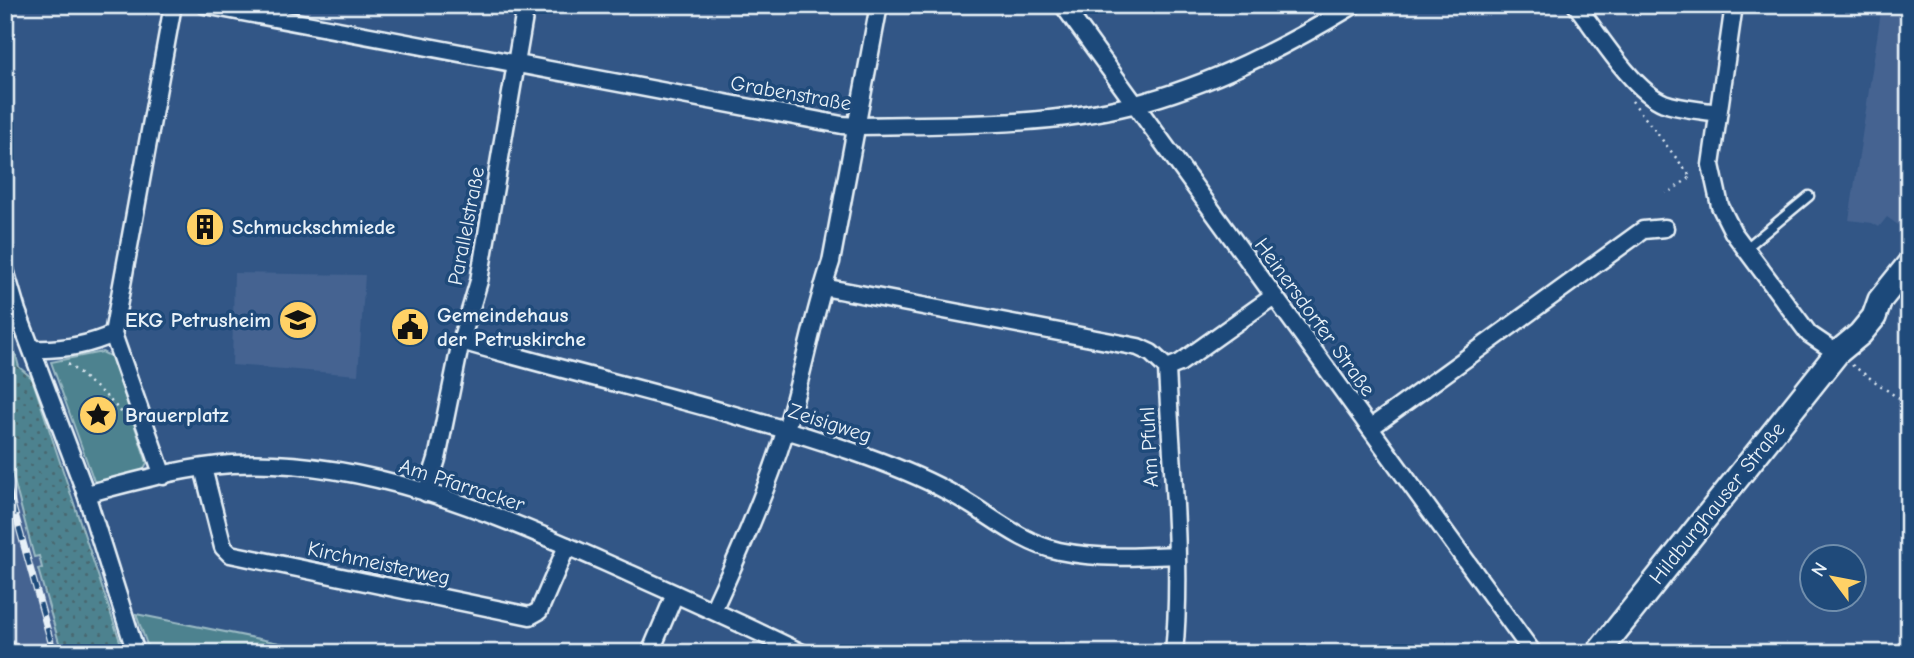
<svg xmlns="http://www.w3.org/2000/svg" width="1914" height="658" viewBox="0 0 1914 658" font-family="'Comic Neue',sans-serif">
<style>
.built{fill:#446391}
.grass{fill:url(#grass-dots);stroke:#9bbac4;stroke-width:2}
.green{fill:#4e828f;stroke:#9bbac4;stroke-width:2}
.lines{fill:none;stroke-linecap:round;stroke-linejoin:round}
.lane-casing{stroke:#e8f1f8;stroke-width:13}
.street-casing{stroke:#e8f1f8;stroke-width:21}
.secondary-casing{stroke:#e8f1f8;stroke-width:28}
.path{stroke:#e8f1f8;stroke-width:2.5;stroke-dasharray:2 5;stroke-linecap:butt}
.lane{stroke:#1f4a7a;stroke-width:8}
.street{stroke:#1f4a7a;stroke-width:16}
.secondary{stroke:#1f4a7a;stroke-width:23}
.tram{stroke:#e8f1f8;stroke-width:2}
.rail-casing{stroke:#e8f1f8;stroke-width:7}
.rail{stroke:#1f4a7a;stroke-width:4.5;stroke-dasharray:13;stroke-linecap:butt}
.labels{text-anchor:middle;stroke-width:7;stroke-linejoin:round;paint-order:stroke}
.street-label{font-size:21px;fill:#e8f1f8;stroke:#1f4a7a}
.poi-label{font-size:21px;font-weight:bold;fill:#e8f1f8;stroke:#1f4a7a;text-anchor:start}
</style>
<defs>
<pattern id="grass-dots" width="8" height="8" patternUnits="userSpaceOnUse" patternTransform="scale(1.75)"><rect width="8" height="8" fill="#4e828f"/><path d="M2 2h.1M6 6h.1" fill="none" stroke="#4a6870" stroke-width="1.8" stroke-linecap="round"/></pattern>
</defs>
<rect width="100%" height="100%" fill="#325686"/>
<filter id="ink" filterUnits="userSpaceOnUse"><feTurbulence type="fractalNoise" baseFrequency=".0143" numOctaves="2"/><feDisplacementMap in="SourceGraphic" scale="14" xChannelSelector="R" yChannelSelector="G"/><feConvolveMatrix kernelMatrix="1 2 1 2 8 2 1 2 1" color-interpolation-filters="sRGB"/></filter>
<g filter="url(#ink)">
<g class="built">
<polygon points="1882,5 1909,5 1909,226 1905,230 1887,217 1879,227 1872,223 1849,220"/>
<polygon points="234,273 365,275 358,375 232,365"/>
<polygon points="5,446 34,557 39,556 42,568 38,570 62,653 5,653"/>
</g>
<polygon class="grass" points="5,300 16,339 12,341 19,367 32,378 124,653 62,653 38,569 42,568 39,556 34,557 5,446"/>
<g class="green">
<polygon points="102,352 112,357 147,463 140,475 102,483 94,481 51,362"/>
<polygon points="136,614 329,653 150,653"/>
</g>
<g class="lines">
<defs>
<polyline id="lane" points="1745,249 1809,196"/>
<g id="street">
<path d="M205 5 842 125 857 126C949 124 1043 127 1132 105 1211 85 1285 47 1354 5"/>
<polyline points="1063,5 1533,653"/>
<path d="M1576 5C1598 33 1632 90 1664 103 1680 109 1701 110 1718 113"/>
<polyline points="1734,5 1711,165 1720,206 1733,232 1809,334 1837,353"/>
<polyline points="5,270 17,311 86,494 136,653"/>
<polyline points="823,287 1138,347 1151,353 1167,368"/>
<path d="M461 341C592 379 725 408 854 452 886 463 918 475 947 491 985 510 1017 542 1059 551 1097 559 1137 557 1176 555"/>
<path d="M33 349C62 350 87 346 113 334"/>
<path d="M1167 368C1171 459 1183 562 1174 653"/>
<polyline points="1167,368 1180,363 1274,296"/>
<polyline points="1370,428 1643,230 1665,228"/>
<polyline points="203,468 223,547 230,554 530,616 539,611 567,546"/>
<polyline points="163,476 113,334 173,5"/>
<polyline points="426,493 437,459 461,341 479,281 526,5"/>
<path d="M86 494C133 482 183 467 232 464 362 457 488 511 604 562 671 592 737 621 802 653"/>
<path d="M713 610C740 552 766 493 785 432 803 376 812 318 831 262L879 5"/>
<polyline points="650,653 675,594"/>
</g>
<polyline id="secondary" points="1598,653 1837,353 1860,334 1874,317 1880,300 1909,264"/>
</defs>
<use href="#lane" class="lane-casing"/>
<use href="#street" class="street-casing"/>
<use href="#secondary" class="secondary-casing"/>
<g class="path">
<polyline points="1632,101 1691,177 1666,194"/>
<polyline points="68,364 107,397 125,416"/>
<polyline points="1852,365 1909,406"/>
</g>
<use href="#lane" class="lane"/>
<use href="#street" class="street"/>
<use href="#secondary" class="secondary"/>
<polyline class="tram" points="5,623 16,653"/>
<defs>
<polyline id="rail" points="5,478 54,653"/>
</defs>
<use href="#rail" class="rail-casing"/>
<use href="#rail" class="rail"/>
</g>
</g>
<defs>
<symbol id="building-disc" viewBox="-11 -11 22 22"><circle r="9.5" fill="#ffd166" stroke="#1f4a7a"/><path d="M-4-6H4V6H1V3H-1V6H-4ZM-2.5-4.3h1.7v1.8h-1.7ZM.8-4.3h1.7v1.8H.8ZM-2.5-1h1.7V.8h-1.7ZM.8-1h1.7V.8H.8Z" fill="#111"/></symbol>
<symbol id="school-disc" viewBox="-11 -11 22 22"><circle r="9.5" fill="#ffd166" stroke="#1f4a7a"/><path d="M0-5L7-2L0 1L-7-2ZM-4 1L0 2.5L4 1V4Q0 6-4 4Z" fill="#111"/></symbol>
<symbol id="civic-disc" viewBox="-11 -11 22 22"><circle r="9.5" fill="#ffd166" stroke="#1f4a7a"/><path d="M-.6-6.5H3V-4.5H.6V-3L4-1V1h2V6H-6V1h2V-1L-.6-3ZM-1.2 2.5V6h2.4V2.5Z" fill="#111"/></symbol>
<symbol id="sight-disc" viewBox="-11 -11 22 22"><circle r="9.5" fill="#ffd166" stroke="#1f4a7a"/><path d="M0-6L1.8-2.2L6-1.7L2.9 1.2L3.7 5.4L0 3.3L-3.7 5.4L-2.9 1.2L-6-1.7L-1.8-2.2Z" fill="#111"/></symbol>
</defs>
<g fill-rule="evenodd">
<use href="#building-disc" x="183" y="205" width="44" height="44"/>
<use href="#school-disc" x="276" y="298" width="44" height="44"/>
<use href="#civic-disc" x="388" y="305" width="44" height="44"/>
<use href="#sight-disc" x="76" y="393" width="44" height="44"/>
</g>
<g class="labels">
<g class="street-label">
<text transform="translate(791 93) rotate(10)" y="7">Grabenstraße</text>
<text transform="translate(466 226) rotate(-79)" y="7">Parallelstraße</text>
<text transform="translate(1315 317) rotate(54)" y="7">Heinersdorfer Straße</text>
<text transform="translate(830 423) rotate(18)" y="7">Zeisigweg</text>
<text transform="translate(1149 447) rotate(-93)" y="7">Am Pfuhl</text>
<text transform="translate(462 485) rotate(18)" y="7">Am Pfarracker</text>
<text transform="translate(1717 503) rotate(-51)" y="7">Hildburghauser Straße</text>
<text transform="translate(379 563) rotate(12)" y="7">Kirchmeisterweg</text>
</g>
<g class="poi-label">
<text x="232" y="234">Schmuckschmiede</text>
<text x="437" y="322">Gemeindehaus<tspan x="437" dy="24">der Petruskirche</tspan></text>
<text x="271" y="327" text-anchor="end">EKG Petrusheim</text>
<text x="125" y="422">Brauerplatz</text>
</g>
</g>
<rect width="1914" height="658" fill="none" stroke="#1f4a7a" stroke-width="28"/>
<rect x="14" y="14" width="1886" height="630" fill="none" stroke="#e8f1f8" stroke-width="2.5" filter="url(#ink)"/>
<g transform="translate(1833 578) rotate(302)"><circle r="33" fill="#1f4a7a" stroke="#6f8dac" stroke-width="2"/>
<path d="M0-5L12 26L0 18L-12 26Z" fill="#ffd166"/>
<text y="-10" font-size="19" font-weight="bold" text-anchor="middle" fill="#e8f1f8">N</text>
</g>
</svg>
